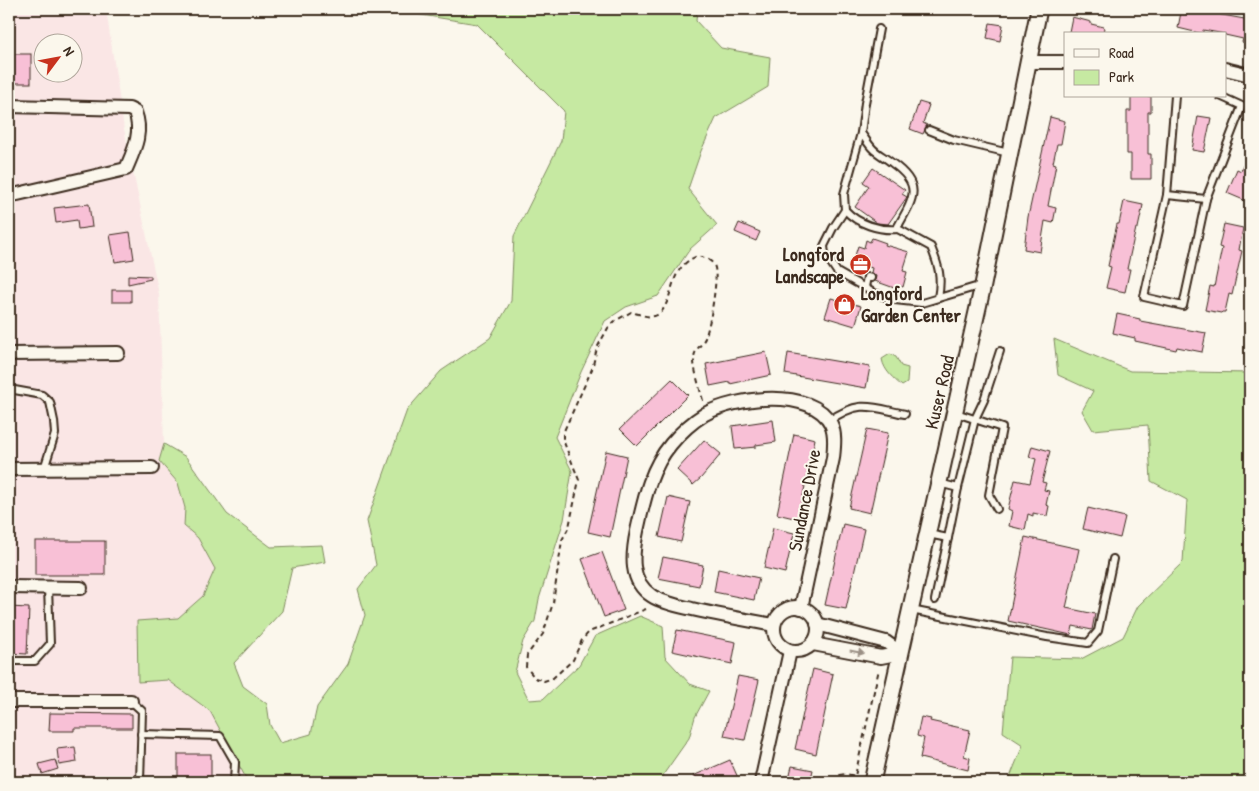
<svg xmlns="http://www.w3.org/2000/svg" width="1259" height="791" viewBox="0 0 1259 791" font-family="'Patrick Hand',sans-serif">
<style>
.built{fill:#fae6e5;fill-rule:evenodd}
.green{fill:#c6e9a2;stroke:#808a60}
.building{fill:#f8c0d6;stroke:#3b2a1e}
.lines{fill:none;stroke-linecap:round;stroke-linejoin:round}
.service-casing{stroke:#3b2a1e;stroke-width:10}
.minor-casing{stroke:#3b2a1e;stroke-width:16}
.tertiary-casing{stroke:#3b2a1e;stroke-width:19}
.path{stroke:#3b2a1e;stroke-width:2;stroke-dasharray:5 4;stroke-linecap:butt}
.service{stroke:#fbf7ec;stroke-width:6}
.minor{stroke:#fbf7ec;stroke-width:12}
.tertiary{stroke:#fbf7ec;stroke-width:15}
.oneway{fill:#9b9085}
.labels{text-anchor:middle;stroke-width:4;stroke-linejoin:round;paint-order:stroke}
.poi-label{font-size:19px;font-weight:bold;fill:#3b2a1e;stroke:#fbf7ec;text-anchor:end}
.street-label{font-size:19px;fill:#3b2a1e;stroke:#fbf7ec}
</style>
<rect width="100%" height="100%" fill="#fbf7ec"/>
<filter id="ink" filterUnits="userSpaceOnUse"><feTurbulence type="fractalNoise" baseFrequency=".02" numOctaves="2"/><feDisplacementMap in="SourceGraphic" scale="10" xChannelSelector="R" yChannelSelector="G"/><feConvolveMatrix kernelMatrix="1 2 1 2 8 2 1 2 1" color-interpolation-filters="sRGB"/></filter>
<g filter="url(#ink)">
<path class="built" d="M9 9H106L124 129 159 294 164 444 159 461 178 482 185 508 184 526 198 538 215 569 203 596 178 618 137 621 139 682 168 680 210 711 248 782H9ZM42 42H72V72H42Z"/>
<g class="green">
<polygon points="385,9 697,9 696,21 721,48 770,57 768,87 716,118 701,151 688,189 717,225 690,249 658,296 626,307 605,321 581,372 555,437 572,471 564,520 539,599 535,621 523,641 515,672 529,700 543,699 579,665 595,636 640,616 663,626 665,657 690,684 709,691 695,717 689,738 663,775 662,782 248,782 210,711 168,680 138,682 137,621 178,618 203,596 215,569 198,538 184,526 185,508 178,483 159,461 164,444 186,457 227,514 271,547 322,545 325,562 292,568 282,611 234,663 243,686 267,704 270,725 280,743 311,734 317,707 348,664 365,615 358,589 376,565 367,521 407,410 441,371 490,338 511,301 514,236 561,141 564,111 477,24"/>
<polygon points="1054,339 1130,371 1250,373 1250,782 1008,782 1023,745 1003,732 1010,657 1081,659 1123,637 1138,606 1183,562 1187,500 1151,481 1148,425 1093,430 1082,411 1093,391 1058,375"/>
<path d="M890 354 896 357 901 366 908 368 907 383 902 386C894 379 884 371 882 359Z"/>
</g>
<g class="building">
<polygon points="1184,10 1206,14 1206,12 1250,20 1250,44 1242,42 1243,39 1225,35 1225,34 1203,30 1203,34 1178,28 1181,12 1183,12"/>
<polygon points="1072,17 1091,22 1091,24 1104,27 1103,34 1078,34 1069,32"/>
<polygon points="990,23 1003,25 1000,41 987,38"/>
<rect x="9" y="54" width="22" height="29"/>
<polygon points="1131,96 1151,96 1151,112 1148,112 1148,154 1151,154 1151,179 1131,179 1131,154 1127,154 1127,111 1131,111"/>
<polygon points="919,102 929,105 923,123 927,125 923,134 910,129"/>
<polygon points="1198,116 1211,118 1204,152 1192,150"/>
<polygon points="1050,117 1065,121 1061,144 1057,144 1053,163 1056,164 1048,206 1056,208 1053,223 1045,221 1040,252 1024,249 1028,217"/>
<polygon points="1250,148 1250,191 1246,201 1227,193 1237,169 1241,171"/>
<polygon points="873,168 905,190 902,194 907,197 888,224 877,223 855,207 869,186 863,182"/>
<polygon points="1124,201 1143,205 1138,228 1136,228 1127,269 1130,269 1125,292 1106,288 1111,267 1108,266 1117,224 1119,224"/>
<polygon points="89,204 92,227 78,229 77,220 56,223 54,208"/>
<polygon points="739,223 760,232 756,241 735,232"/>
<polygon points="1224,224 1243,228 1239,250 1242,251 1232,295 1229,294 1225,312 1222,312 1221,313 1205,310 1210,286 1214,287 1222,248 1219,247"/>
<polygon points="130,232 134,259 115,262 110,235"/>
<polygon points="872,238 886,243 885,245 909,252 903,271 907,272 903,287 898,285 897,289 875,281 876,276 871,273 872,268 853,262 858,246 864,248 866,240 870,242"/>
<polygon points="128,275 151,276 151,279 128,284"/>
<rect x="112" y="290" width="19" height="12"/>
<polygon points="831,298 861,306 855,326 825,317"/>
<polygon points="1117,314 1140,319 1140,321 1206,333 1202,352 1177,347 1176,350 1135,341 1135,338 1113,333"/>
<polygon points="766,352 771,375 730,384 730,382 710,386 706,364"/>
<polygon points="788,353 870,367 866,388 785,374"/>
<polygon points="672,379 688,395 637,446 620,429"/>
<polygon points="773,420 776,442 756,445 756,447 735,449 732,426"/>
<polygon points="867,429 888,433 870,513 849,508"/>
<polygon points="794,434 815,439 798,519 777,514"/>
<polygon points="704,440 721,454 701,478 693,485 677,470"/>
<polygon points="1032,446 1050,451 1042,482 1046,483 1044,490 1049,491 1046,505 1049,506 1047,516 1033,513 1033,516 1028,514 1025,530 1009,526 1012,511 1008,509 1015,480 1030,483 1036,459 1029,457"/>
<polygon points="606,451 627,456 610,537 588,532"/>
<polygon points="668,497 690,502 681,542 659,537"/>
<polygon points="1088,508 1125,517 1120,538 1083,529"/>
<polygon points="843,524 864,529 846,609 825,605"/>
<polygon points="773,528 794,533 785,573 764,568"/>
<polygon points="1025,537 1079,549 1066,608 1095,614 1092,630 1073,626 1071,635 1008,621"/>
<rect x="35" y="541" width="70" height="34"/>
<polygon points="602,552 624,610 604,617 582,559"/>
<polygon points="663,557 703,565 699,586 658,578"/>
<polygon points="718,569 759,578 754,600 714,592"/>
<polygon points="9,607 29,608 27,654 9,653"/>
<polygon points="677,630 736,642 732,664 672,651"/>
<polygon points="813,669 833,674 816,754 795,749"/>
<polygon points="738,676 759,680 745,740 724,736"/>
<polygon points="50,713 132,714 132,728 74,728 74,731 49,731"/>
<polygon points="921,717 931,719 930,721 970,730 964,756 970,758 968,770 920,758 924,738 917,736"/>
<polygon points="75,747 77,762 59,765 57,749"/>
<rect x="178" y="754" width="33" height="28"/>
<polygon points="55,760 58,769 42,774 39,764"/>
<polygon points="730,760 739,780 733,782 696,782 693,776"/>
<polygon points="792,766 813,770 810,782 788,782"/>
</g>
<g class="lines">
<defs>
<g id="service">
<path d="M879 29 865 103 861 133C865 138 868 144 873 149 878 154 886 158 892 163 923 185 914 198 898 226V229L931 247C939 267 942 277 938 298"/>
<polyline points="1175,96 1167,195 1144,297 1183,306 1206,199 1242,106 1220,96"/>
<polyline points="929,130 954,140 1009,153"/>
<path d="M861 133 844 194 845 210C858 224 879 231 898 229"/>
<polyline points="1167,195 1206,199"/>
<polyline points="845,210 833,228 824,246 825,254 837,272 874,293 895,300 922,303 982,285"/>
<polyline points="865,287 867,277 871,278"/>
<polyline points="9,389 42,395 50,402 54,421 55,434 44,469"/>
<polyline points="956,413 1002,428 989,495 997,509"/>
<path d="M829 421C860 399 871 407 905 414"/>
<polyline points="939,483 958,488 975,419 984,400 1000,351"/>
<polyline points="928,534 948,538 958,488"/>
<polyline points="935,600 948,538"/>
<polyline points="911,610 1047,637 1088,643 1098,631 1113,559"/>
<polyline points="9,661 35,661 50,644 48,587"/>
<polyline points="131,701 142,711 140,782"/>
<polyline points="141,734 220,736 235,762 234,782"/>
</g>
<g id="minor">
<polyline points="1028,62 1065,62"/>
<polyline points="1225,69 1250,75"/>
<path d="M9 106 129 109 135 112C143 133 134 150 126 169L9 196"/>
<polyline points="9,354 118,353"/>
<polyline points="9,469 152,468"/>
<polyline points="9,587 81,588"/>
<circle cx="796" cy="629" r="22"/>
<polyline points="817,624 886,642 901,653"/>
<path d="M774 625C746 620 719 615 692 609 679 606 663 603 652 596 629 581 632 555 637 531 644 500 650 469 671 444 681 432 692 422 705 414 735 397 812 387 831 424 836 434 834 448 833 458L801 608"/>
<polyline points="813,644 881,657 901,653"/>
<polyline points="9,701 131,701"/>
<polyline points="761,782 790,651"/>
</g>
<polyline id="tertiary" points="872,782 983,285 1039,9"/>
</defs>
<use href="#service" class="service-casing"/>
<use href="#minor" class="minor-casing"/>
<use href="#tertiary" class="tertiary-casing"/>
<g class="path">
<path d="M646 609 589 632 582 640 573 660 553 678 544 681 535 678 526 667 527 655 543 634 553 603 562 540 569 527 579 480 563 440V433L592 369 597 348 608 328 615 321 631 312C639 314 650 319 657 315 669 309 671 284 677 274 682 265 688 260 697 256 704 257 713 260 715 268 718 280 710 326 705 338 702 345 694 350 694 358 693 367 701 393 704 404"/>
<polyline points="834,782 839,775 846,774 855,776 879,669"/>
</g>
<use href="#service" class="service"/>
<use href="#minor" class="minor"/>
<use href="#tertiary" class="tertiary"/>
</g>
<defs><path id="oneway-solid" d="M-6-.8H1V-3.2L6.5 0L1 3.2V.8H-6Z" transform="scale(1.25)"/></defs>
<use class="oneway" href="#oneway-solid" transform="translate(857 652) rotate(12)"/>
</g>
<defs>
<symbol id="office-disc" viewBox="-11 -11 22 22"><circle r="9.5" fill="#c8321e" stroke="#fbf7ec"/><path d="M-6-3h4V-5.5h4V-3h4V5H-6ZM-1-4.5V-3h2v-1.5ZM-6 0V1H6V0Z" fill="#fff"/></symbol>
<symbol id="shop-disc" viewBox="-11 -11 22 22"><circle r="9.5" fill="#c8321e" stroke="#fbf7ec"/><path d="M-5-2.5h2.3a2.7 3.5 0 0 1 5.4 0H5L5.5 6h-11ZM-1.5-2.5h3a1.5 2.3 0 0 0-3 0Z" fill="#fff"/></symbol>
</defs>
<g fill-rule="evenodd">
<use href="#office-disc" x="848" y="252" width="25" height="25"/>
<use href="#shop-disc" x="832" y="292" width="25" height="25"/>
</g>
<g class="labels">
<g class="poi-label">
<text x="844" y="261">Longford<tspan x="844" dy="22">Landscape</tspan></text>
<text x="861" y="300" text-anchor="start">Longford<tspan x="861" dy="22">Garden Center</tspan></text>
</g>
<g class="street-label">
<text transform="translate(939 392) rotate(-77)" y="7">Kuser Road</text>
<text transform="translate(804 500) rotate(-79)" y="7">Sundance Drive</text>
</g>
</g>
<rect width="1259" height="791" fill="none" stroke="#fbf7ec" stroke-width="30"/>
<rect x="15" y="15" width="1229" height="761" fill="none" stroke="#3b2a1e" stroke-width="2" filter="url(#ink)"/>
<rect x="1064" y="32" width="162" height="65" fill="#fbf7ec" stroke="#aea59a"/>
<rect x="1074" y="49" width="25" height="8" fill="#fbf7ec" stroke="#aea59a"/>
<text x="1109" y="58" font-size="15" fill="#3b2a1e">Road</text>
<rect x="1074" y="70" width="25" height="15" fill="#c6e9a2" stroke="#aea59a"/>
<text x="1109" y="82" font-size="15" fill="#3b2a1e">Park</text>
<g transform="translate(58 58) rotate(58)"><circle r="24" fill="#fbf7ec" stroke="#aea59a"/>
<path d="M0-4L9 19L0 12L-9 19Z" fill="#c8321e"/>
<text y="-8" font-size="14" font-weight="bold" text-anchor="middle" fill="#3b2a1e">N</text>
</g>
</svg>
